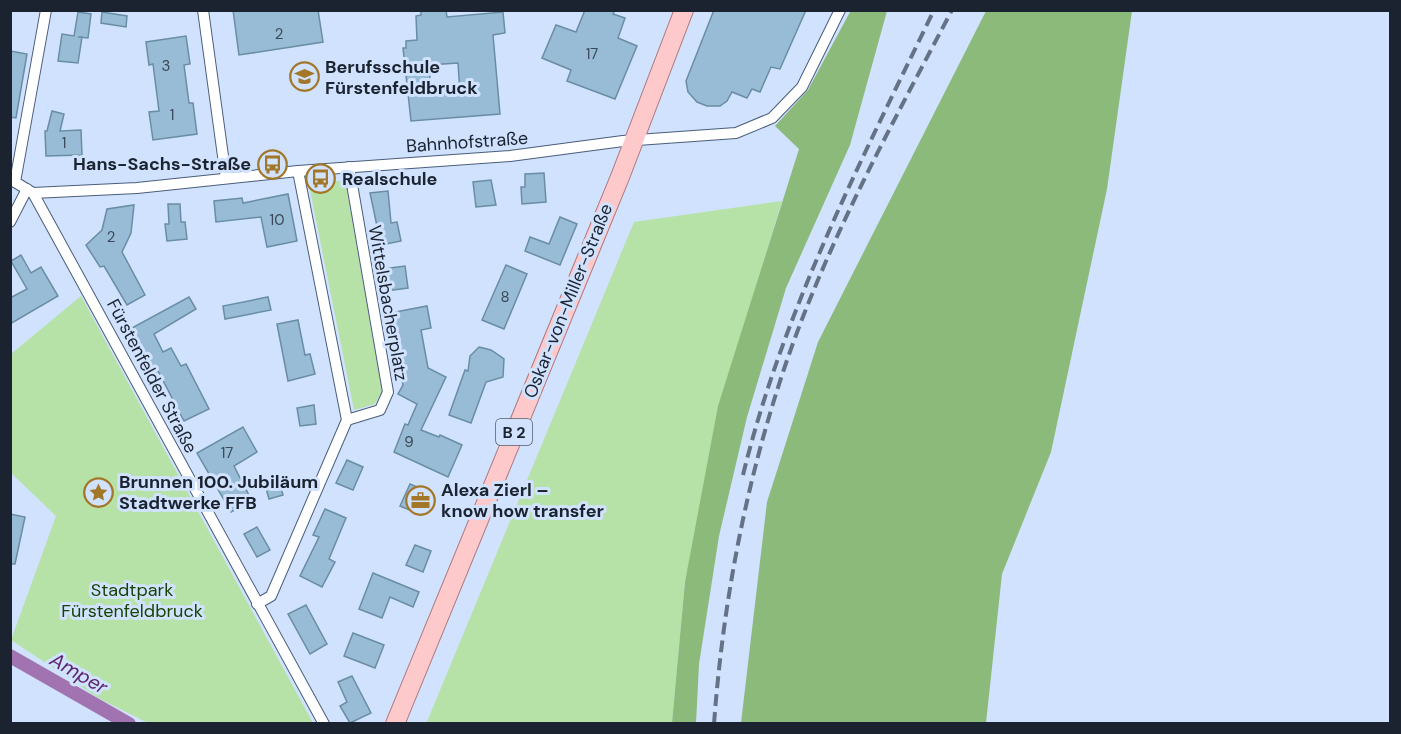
<svg xmlns="http://www.w3.org/2000/svg" width="1401" height="734" viewBox="0 0 1401 734" font-family="'DM Sans',sans-serif">
<style>
.green{fill:#b6e2a7}
.forest{fill:#8bba7a}
.lines{fill:none;stroke-linecap:round;stroke-linejoin:round}
.canal{stroke:#a173b0;stroke-width:14}
.building{fill:#98bcd5;stroke:#698da4;stroke-width:1.5;fill-rule:evenodd}
.minor-casing{stroke:#495d7a;stroke-width:12}
.primary-casing{stroke:#ad787d;stroke-width:20}
.minor{stroke:#fff;stroke-width:10}
.primary{stroke:#fdc9ca;stroke-width:18}
.rail{stroke:#657184;stroke-width:4;stroke-dasharray:12 6;stroke-linecap:butt}
.labels{text-anchor:middle;stroke-width:6;stroke-linejoin:round;paint-order:stroke}
.number-label{font-size:15px;fill:#3a4959}
.shield{fill:#d0e2fe;stroke:#515c6e;stroke-width:1.5}
.shield-label{font-size:16px;font-weight:bold;fill:#1b2330}
.poi-label{font-size:18px;font-weight:bold;fill:#1b2330;stroke:#d0e2fe;text-anchor:start}
.street-label{font-size:18px;fill:#1b2330;stroke:#d0e2fe}
.park-label{font-size:18px;fill:#174300;stroke:#d0e2fe}
.water-label{font-size:20px;font-style:italic;fill:#5e256f;stroke:#d0e2fe}
</style>
<rect width="100%" height="100%" fill="#d0e2fe"/>
<g class="green">
<polygon points="345,180 382,391 375,404 354,410 309,185"/>
<polygon points="782,201 752,300 685,582 672,723 426,724 634,222"/>
<polygon points="81,296 313,723 148,723 100,699 11,640 56,516 11,473 11,354"/>
</g>
<g class="forest">
<polygon points="851,10 887,11 850,145 786,288 747,417 719,536 699,664 696,723 672,723 685,582 718,406 799,149 775,126 808,90"/>
<polygon points="986,11 1132,11 1107,189 1051,452 1002,574 986,723 741,723 767,502 818,342"/>
</g>
<g class="lines">
<polyline class="canal" points="10,656 129,724"/>
</g>
<g class="building">
<polygon points="233,10 318,10 323,42 239,55"/>
<path d="M421 10H446L447 17 503 12 505 33 493 35 500 114 411 121 403 48H406V41L417 40 416 16 421 15ZM458 63 460 93 431 95 429 65Z"/>
<polygon points="585,10 615,10 613,14 625,18 618,38 637,46 615,99 567,81 571,70 542,58 556,25 576,32"/>
<polygon points="714,10 806,10 780,69 771,67 760,92 752,89 747,98 732,92 727,101 720,106 707,106 697,102 688,92 686,81"/>
<polygon points="78,12 91,14 88,38 78,37 82,37 78,63 58,61 62,34 74,36"/>
<polygon points="102,12 127,16 126,27 101,23"/>
<polygon points="186,36 190,64 184,65 189,103 193,103 197,134 153,140 149,112 159,111 153,64 149,65 146,42"/>
<polygon points="10,51 27,54 16,118 10,117"/>
<polygon points="52,111 64,114 60,131 81,130 82,155 46,156 45,131 47,131"/>
<polygon points="544,173 546,202 522,204 521,187 525,187 525,174"/>
<polygon points="491,180 496,205 476,207 473,182"/>
<polygon points="388,191 391,223 397,222 401,241 381,245 370,193"/>
<polygon points="288,194 297,241 267,247 261,217 216,222 214,201 242,198 243,203"/>
<polygon points="168,204 180,204 181,222 185,222 187,239 167,241 165,224 169,224"/>
<polygon points="134,205 131,233 122,252 145,295 127,305 104,266 100,267 86,245 102,230 107,209"/>
<polygon points="560,217 577,224 560,265 525,251 530,237 549,244"/>
<polygon points="21,255 31,273 41,267 58,296 10,324 10,298 27,289 11,261"/>
<polygon points="506,265 527,274 504,329 482,320"/>
<polygon points="405,266 408,288 386,291 383,269"/>
<polygon points="189,297 196,309 154,334 163,352 171,348 181,366 186,364 209,409 184,421 158,371 154,373 130,329"/>
<polygon points="268,297 271,310 225,319 223,306"/>
<polygon points="427,306 431,328 421,330 428,368 446,377 421,430 439,437 440,435 462,445 448,477 394,452 405,424 408,425 417,404 398,394 403,385 390,313"/>
<polygon points="298,320 305,355 310,354 315,374 288,381 277,324"/>
<polygon points="479,347 491,350 504,359 503,377 486,382 471,423 449,415 465,370 468,371 470,356"/>
<polygon points="314,405 316,424 300,426 297,408"/>
<polygon points="243,427 257,452 234,466 252,501 231,512 197,453"/>
<polygon points="347,460 363,467 353,490 336,483"/>
<polygon points="278,477 283,495 269,499 264,481"/>
<polygon points="410,484 428,492 419,514 400,506"/>
<polygon points="325,509 346,518 329,559 335,562 322,587 300,576 319,537 313,535"/>
<polygon points="10,514 25,517 15,564 10,564"/>
<polygon points="257,527 270,550 257,557 244,534"/>
<polygon points="415,545 431,551 423,572 406,565"/>
<polygon points="373,573 419,592 413,607 390,597 382,618 359,609"/>
<polygon points="306,605 327,644 310,654 288,614"/>
<polygon points="353,633 384,645 375,668 344,656"/>
<polygon points="352,676 371,713 350,723 340,706 347,702 338,682"/>
</g>
<g class="lines">
<defs>
<g id="minor">
<polyline points="203,10 226,178"/>
<polyline points="10,179 33,193 324,724"/>
<polyline points="15,182 46,10"/>
<polyline points="33,193 137,188 298,171 510,156 623,141 736,133 772,118 802,87 840,10"/>
<polyline points="10,222 27,189"/>
<polyline points="347,420 380,410 388,392 349,167"/>
<polyline points="257,604 271,596 347,420 298,171"/>
</g>
<polyline id="primary" points="395,724 620,177 684,10"/>
</defs>
<use href="#minor" class="minor-casing"/>
<use href="#primary" class="primary-casing"/>
<use href="#minor" class="minor"/>
<use href="#primary" class="primary"/>
<g class="rail">
<path d="M743 475C783 311 861 161 934 10"/>
<path d="M714 724C723 603 745 487 783 372 825 246 890 128 952 10"/>
</g>
</g>
<defs>
<symbol id="school-ring" viewBox="-11 -11 22 22"><circle r="9.5" fill="#d0e2fe" stroke="#a37728" stroke-width="1.5"/><path d="M0-5L7-2L0 1L-7-2ZM-4 1L0 2.5L4 1V4Q0 6-4 4Z" fill="#a37728"/></symbol>
<symbol id="bus-ring" viewBox="-11 -11 22 22"><circle r="9.5" fill="#d0e2fe" stroke="#a37728" stroke-width="1.5"/><path d="M-5-6H5V4H4V6H2V4H-2V6H-4V4H-5ZM-3.5-4V0h7V-4ZM-3.5 1.2v1.5H-2V1.2ZM2 1.2v1.5H3.5V1.2Z" fill="#a37728"/></symbol>
<symbol id="sight-ring" viewBox="-11 -11 22 22"><circle r="9.5" fill="#d0e2fe" stroke="#a37728" stroke-width="1.5"/><path d="M0-6L1.8-2.2L6-1.7L2.9 1.2L3.7 5.4L0 3.3L-3.7 5.4L-2.9 1.2L-6-1.7L-1.8-2.2Z" fill="#a37728"/></symbol>
<symbol id="office-ring" viewBox="-11 -11 22 22"><circle r="9.5" fill="#d0e2fe" stroke="#a37728" stroke-width="1.5"/><path d="M-6-3h4V-5.5h4V-3h4V5H-6ZM-1-4.5V-3h2v-1.5ZM-6 0V1H6V0Z" fill="#a37728"/></symbol>
</defs>
<g fill-rule="evenodd">
<use href="#school-ring" x="288" y="60" width="33" height="33"/>
<use href="#bus-ring" x="256" y="148" width="33" height="33"/>
<use href="#bus-ring" x="304" y="162" width="33" height="33"/>
<use href="#sight-ring" x="82" y="476" width="33" height="33"/>
<use href="#office-ring" x="404" y="484" width="33" height="33"/>
</g>
<g class="labels">
<g class="number-label">
<text x="279" y="39">2</text>
<text x="592" y="59">17</text>
<text x="166" y="71">3</text>
<text x="172" y="120">1</text>
<text x="64" y="148">1</text>
<text x="277" y="225">10</text>
<text x="111" y="242">2</text>
<text x="505" y="302">8</text>
<text x="409" y="447">9</text>
<text x="227" y="458">17</text>
</g>
<rect class="shield" x="496" y="419" width="36" height="26" rx="4.5"/>
<g class="shield-label">
<text x="514" y="438">B 2</text>
</g>
<g class="poi-label">
<text x="325" y="73">Berufsschule<tspan x="325" dy="21">Fürstenfeldbruck</tspan></text>
<text x="251" y="170" text-anchor="end">Hans-Sachs-Straße</text>
<text x="342" y="185">Realschule</text>
<text x="119" y="488">Brunnen 100. Jubiläum<tspan x="119" dy="21">Stadtwerke FFB</tspan></text>
<text x="441" y="496">Alexa Zierl –<tspan x="441" dy="21">know how transfer</tspan></text>
</g>
<g class="street-label">
<text transform="translate(467 142) rotate(-4)" y="6">Bahnhofstraße</text>
<text transform="translate(568 301) rotate(-68)" y="6">Oskar-von-Miller-Straße</text>
<text transform="translate(388 303) rotate(80)" y="6">Wittelsbacherplatz</text>
<text transform="translate(152 376) rotate(62)" y="6">Fürstenfelder Straße</text>
</g>
<g class="park-label">
<text x="132" y="596">Stadtpark<tspan x="132" dy="21">Fürstenfeldbruck</tspan></text>
</g>
<g class="water-label">
<text transform="translate(79 673) rotate(30)" y="7">Amper</text>
</g>
</g>
<rect width="1401" height="734" fill="none" stroke="#1b2330" stroke-width="24"/>
</svg>
